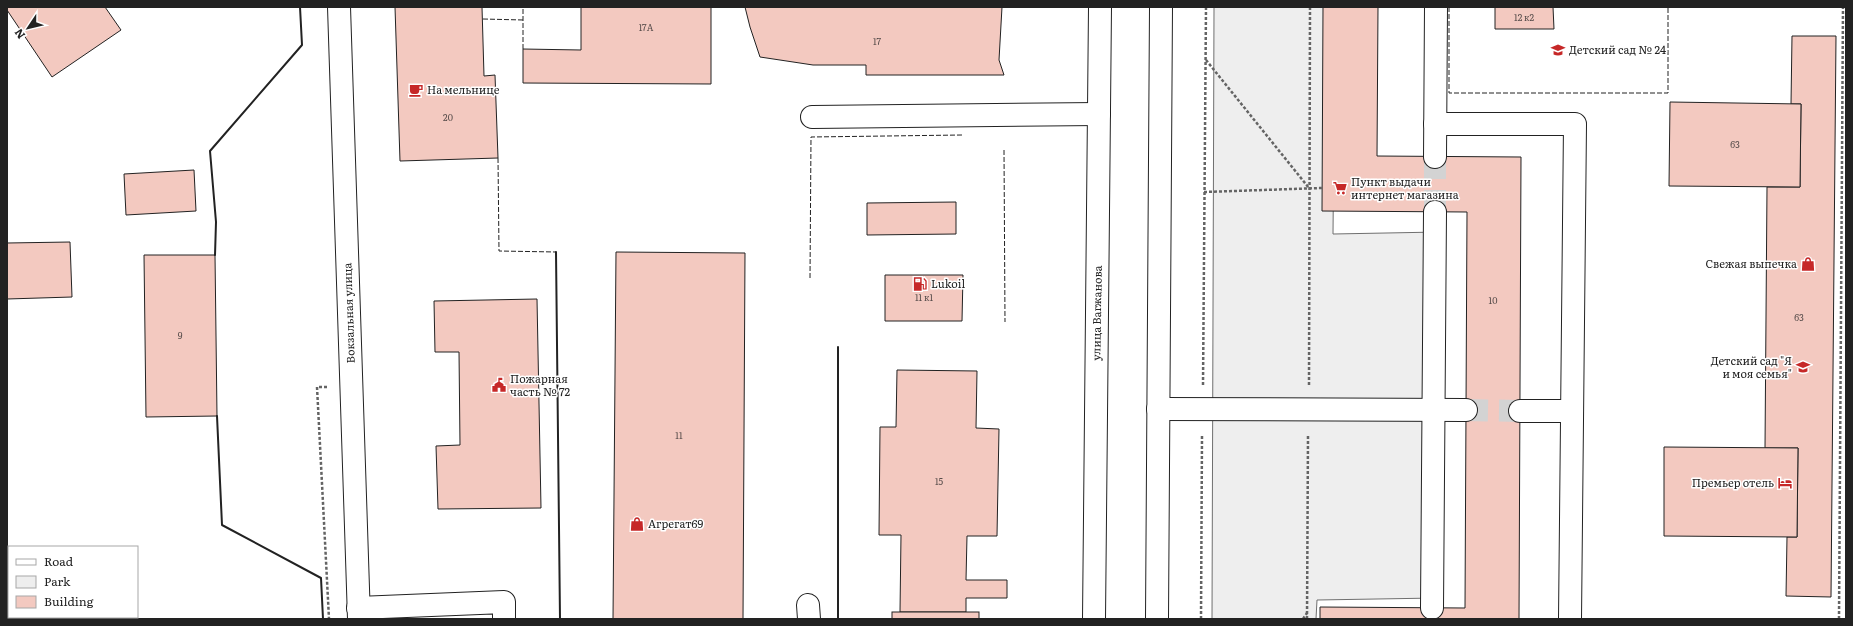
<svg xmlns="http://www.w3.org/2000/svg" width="1853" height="626" viewBox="0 0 1853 626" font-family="Literata,serif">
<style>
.green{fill:#eee;stroke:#6f6f6f}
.building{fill:#f3c9c0;stroke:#222}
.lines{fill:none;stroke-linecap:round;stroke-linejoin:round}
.minor-tunnel{stroke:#d3d3d3;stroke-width:22;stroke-dasharray:22 11;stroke-linecap:butt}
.minor-casing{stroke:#222;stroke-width:24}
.major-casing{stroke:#222;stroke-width:24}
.path{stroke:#646464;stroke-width:2.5;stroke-dasharray:3 2;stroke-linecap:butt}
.minor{stroke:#fff;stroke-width:22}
.major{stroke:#fff;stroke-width:22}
.fence{stroke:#222;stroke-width:1;stroke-dasharray:5 2;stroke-linecap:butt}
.wall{stroke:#222;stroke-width:2}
.labels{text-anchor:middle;stroke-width:3;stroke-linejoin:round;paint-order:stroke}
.number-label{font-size:9px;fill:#564c4a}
.poi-label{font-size:11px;fill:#222;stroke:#fff;text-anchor:start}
.street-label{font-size:11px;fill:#222;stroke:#fff}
</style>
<rect width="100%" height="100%" fill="#fff"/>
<polygon class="green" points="1214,7 1335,7 1333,234 1439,232 1436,598 1317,600 1316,619 1212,619"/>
<g class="building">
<polygon points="7,7 105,7 121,30 52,77 7,10"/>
<polygon points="395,7 482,7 484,76 495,75 498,158 400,161"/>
<polygon points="581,7 711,7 711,84 523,83 523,49 581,50"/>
<polygon points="745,7 1002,7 999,60 1004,75 866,75 866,65 813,65 760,57 750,27"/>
<polygon points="1323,7 1378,7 1377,156 1521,157 1519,619 1320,619 1320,607 1465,608 1467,212 1322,211"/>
<polygon points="1495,7 1553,7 1554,29 1495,29"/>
<polygon points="1792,36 1836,36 1831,597 1786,596 1787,537 1797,537 1798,448 1765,448 1767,187 1800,187 1801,104 1791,104"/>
<polygon points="1670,102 1801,104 1800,187 1669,186"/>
<polygon points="194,170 196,211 126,215 124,174"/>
<polygon points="956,202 956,234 867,235 867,203"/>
<polygon points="70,242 72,297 7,299 7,243"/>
<polygon points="616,252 745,253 743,619 613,619"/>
<polygon points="144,255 215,255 217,416 146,417"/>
<polygon points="885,275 963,275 962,321 885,321"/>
<polygon points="537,299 541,508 438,509 436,446 460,445 459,352 435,352 434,301"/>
<polygon points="897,370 977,371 976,428 999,429 997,536 967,536 966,580 1007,580 1007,598 966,598 966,612 900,612 901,535 879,535 880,427 896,427"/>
<polygon points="1664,447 1798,448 1797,537 1664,536"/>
<polygon points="7,593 9,597 9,617 22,617 24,619 7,619"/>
<rect x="892" y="612" width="87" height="7"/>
</g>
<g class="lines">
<g class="minor-tunnel">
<polyline points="1435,157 1435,212"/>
<polyline points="1466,410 1520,411"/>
</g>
<defs>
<g id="minor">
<polyline points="339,7 359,619"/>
<polyline points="812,117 1099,114"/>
<polyline points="1435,124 1575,124 1570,619"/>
<polyline points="1435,157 1436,7"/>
<polyline points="1158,409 1466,410"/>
<polyline points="1520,411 1572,411"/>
<polyline points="808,605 809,619"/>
<polyline points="358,608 504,602 504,619"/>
<polyline points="1432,608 1435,212"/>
</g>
<g id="major">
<polyline points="1094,619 1100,7"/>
<polyline points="1157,619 1161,7"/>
</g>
</defs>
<use href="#minor" class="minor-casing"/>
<use href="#major" class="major-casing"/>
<g class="path">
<polyline points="1206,60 1309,188"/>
<polyline points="1204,192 1322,188"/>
<polyline points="1203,385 1206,7"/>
<polyline points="1309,385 1310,7"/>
<polyline points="327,387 317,387 329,619"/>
<polyline points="1201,619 1202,436"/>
<polyline points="1303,619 1307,613"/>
<polyline points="1307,619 1308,436"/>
<polyline points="1839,619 1843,7"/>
</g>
<use href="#minor" class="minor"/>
<use href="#major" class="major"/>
<g class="fence">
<polyline points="1449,7 1449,93 1668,93 1668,7"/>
<polyline points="483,19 523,20"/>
<polyline points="523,49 523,7"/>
<polyline points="1004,150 1005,322"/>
<polyline points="498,158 499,251 556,252"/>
<polyline points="810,278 811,137 962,135"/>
</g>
<g class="wall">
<polyline points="556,252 560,619"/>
<polyline points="215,255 216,222 210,151 302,45 300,7"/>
<polyline points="838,347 838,619"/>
<polyline points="217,416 222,525 321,578 323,619"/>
</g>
</g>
<defs>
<symbol id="school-bare" viewBox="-9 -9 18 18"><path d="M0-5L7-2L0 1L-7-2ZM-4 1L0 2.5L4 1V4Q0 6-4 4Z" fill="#c62828" stroke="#fff" stroke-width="2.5" paint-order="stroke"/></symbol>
<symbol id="cafe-bare" viewBox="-9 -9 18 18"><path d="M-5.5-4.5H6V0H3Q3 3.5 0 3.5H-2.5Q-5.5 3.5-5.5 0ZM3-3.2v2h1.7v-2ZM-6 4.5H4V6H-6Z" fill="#c62828" stroke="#fff" stroke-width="2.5" paint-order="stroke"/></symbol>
<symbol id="supermarket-bare" viewBox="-9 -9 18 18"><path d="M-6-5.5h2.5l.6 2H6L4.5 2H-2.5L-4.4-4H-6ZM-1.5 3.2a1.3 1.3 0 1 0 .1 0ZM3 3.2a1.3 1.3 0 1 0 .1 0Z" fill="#c62828" stroke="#fff" stroke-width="2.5" paint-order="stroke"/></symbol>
<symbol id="shop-bare" viewBox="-9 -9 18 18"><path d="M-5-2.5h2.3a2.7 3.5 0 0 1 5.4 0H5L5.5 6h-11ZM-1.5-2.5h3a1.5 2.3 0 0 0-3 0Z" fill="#c62828" stroke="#fff" stroke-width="2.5" paint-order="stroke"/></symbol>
<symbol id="fuel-bare" viewBox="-9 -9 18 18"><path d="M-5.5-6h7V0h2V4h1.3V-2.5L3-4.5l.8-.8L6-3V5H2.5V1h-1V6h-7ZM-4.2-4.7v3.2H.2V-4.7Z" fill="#c62828" stroke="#fff" stroke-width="2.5" paint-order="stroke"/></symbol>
<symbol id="civic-bare" viewBox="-9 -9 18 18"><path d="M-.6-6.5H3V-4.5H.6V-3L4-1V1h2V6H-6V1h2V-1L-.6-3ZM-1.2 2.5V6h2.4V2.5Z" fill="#c62828" stroke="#fff" stroke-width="2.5" paint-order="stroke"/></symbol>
<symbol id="hotel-bare" viewBox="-9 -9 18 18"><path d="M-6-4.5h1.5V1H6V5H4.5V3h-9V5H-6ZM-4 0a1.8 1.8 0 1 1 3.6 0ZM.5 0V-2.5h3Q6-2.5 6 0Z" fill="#c62828" stroke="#fff" stroke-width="2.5" paint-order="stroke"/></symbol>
</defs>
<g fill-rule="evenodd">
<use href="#school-bare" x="1548" y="40" width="20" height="20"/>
<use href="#cafe-bare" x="406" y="80" width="20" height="20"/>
<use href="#supermarket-bare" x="1330" y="178" width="20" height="20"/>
<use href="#shop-bare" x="1798" y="254" width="20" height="20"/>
<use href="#fuel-bare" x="910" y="274" width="20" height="20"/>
<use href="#school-bare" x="1793" y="357" width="20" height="20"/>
<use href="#civic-bare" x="489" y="375" width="20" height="20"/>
<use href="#hotel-bare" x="1775" y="473" width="20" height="20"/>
<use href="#shop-bare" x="627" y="514" width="20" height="20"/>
</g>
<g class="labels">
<g class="number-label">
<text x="1524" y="21">12 к2</text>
<text x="646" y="31">17А</text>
<text x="877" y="45">17</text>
<text x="448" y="121">20</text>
<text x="1735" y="148">63</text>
<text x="924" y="301">11 к1</text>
<text x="1493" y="304">10</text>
<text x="1799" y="321">63</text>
<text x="180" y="339">9</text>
<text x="679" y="439">11</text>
<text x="939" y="485">15</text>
</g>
<g class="poi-label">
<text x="1569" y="54">Детский сад № 24</text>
<text x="427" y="94">На мельнице</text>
<text x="1351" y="186">Пункт выдачи<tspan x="1351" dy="13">интернет магазина</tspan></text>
<text x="1797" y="268" text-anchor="end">Свежая выпечка</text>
<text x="931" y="288">Lukoil</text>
<text x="1792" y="365" text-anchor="end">Детский сад "Я<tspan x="1792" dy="13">и моя семья"</tspan></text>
<text x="510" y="383">Пожарная<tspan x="510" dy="13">часть № 72</tspan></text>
<text x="1774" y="487" text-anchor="end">Премьер отель</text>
<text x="648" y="528">Агрегат69</text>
</g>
<g class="street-label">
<text transform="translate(349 313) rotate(-92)" y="4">Вокзальная улица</text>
<text transform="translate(1097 313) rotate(-89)" y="4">улица Вагжанова</text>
</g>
</g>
<rect width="1853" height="626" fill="none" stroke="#222222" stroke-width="16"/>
<rect x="8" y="546" width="130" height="72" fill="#ffffff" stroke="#a7a7a7"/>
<rect x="16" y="559" width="20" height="6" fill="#ffffff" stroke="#a7a7a7"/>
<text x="44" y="566" font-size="12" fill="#222222">Road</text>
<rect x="16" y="576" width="20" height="12" fill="#eeeeee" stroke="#a7a7a7"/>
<text x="44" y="586" font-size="12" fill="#222222">Park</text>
<rect x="16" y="596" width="20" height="12" fill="#f3c9c0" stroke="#a7a7a7"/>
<text x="44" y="606" font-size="12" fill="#222222">Building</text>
<g transform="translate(28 28) rotate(235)" stroke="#ffffff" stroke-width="3" paint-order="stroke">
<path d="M0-3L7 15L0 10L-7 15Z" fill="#222222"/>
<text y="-6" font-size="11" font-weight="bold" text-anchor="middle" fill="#222222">N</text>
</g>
</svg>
